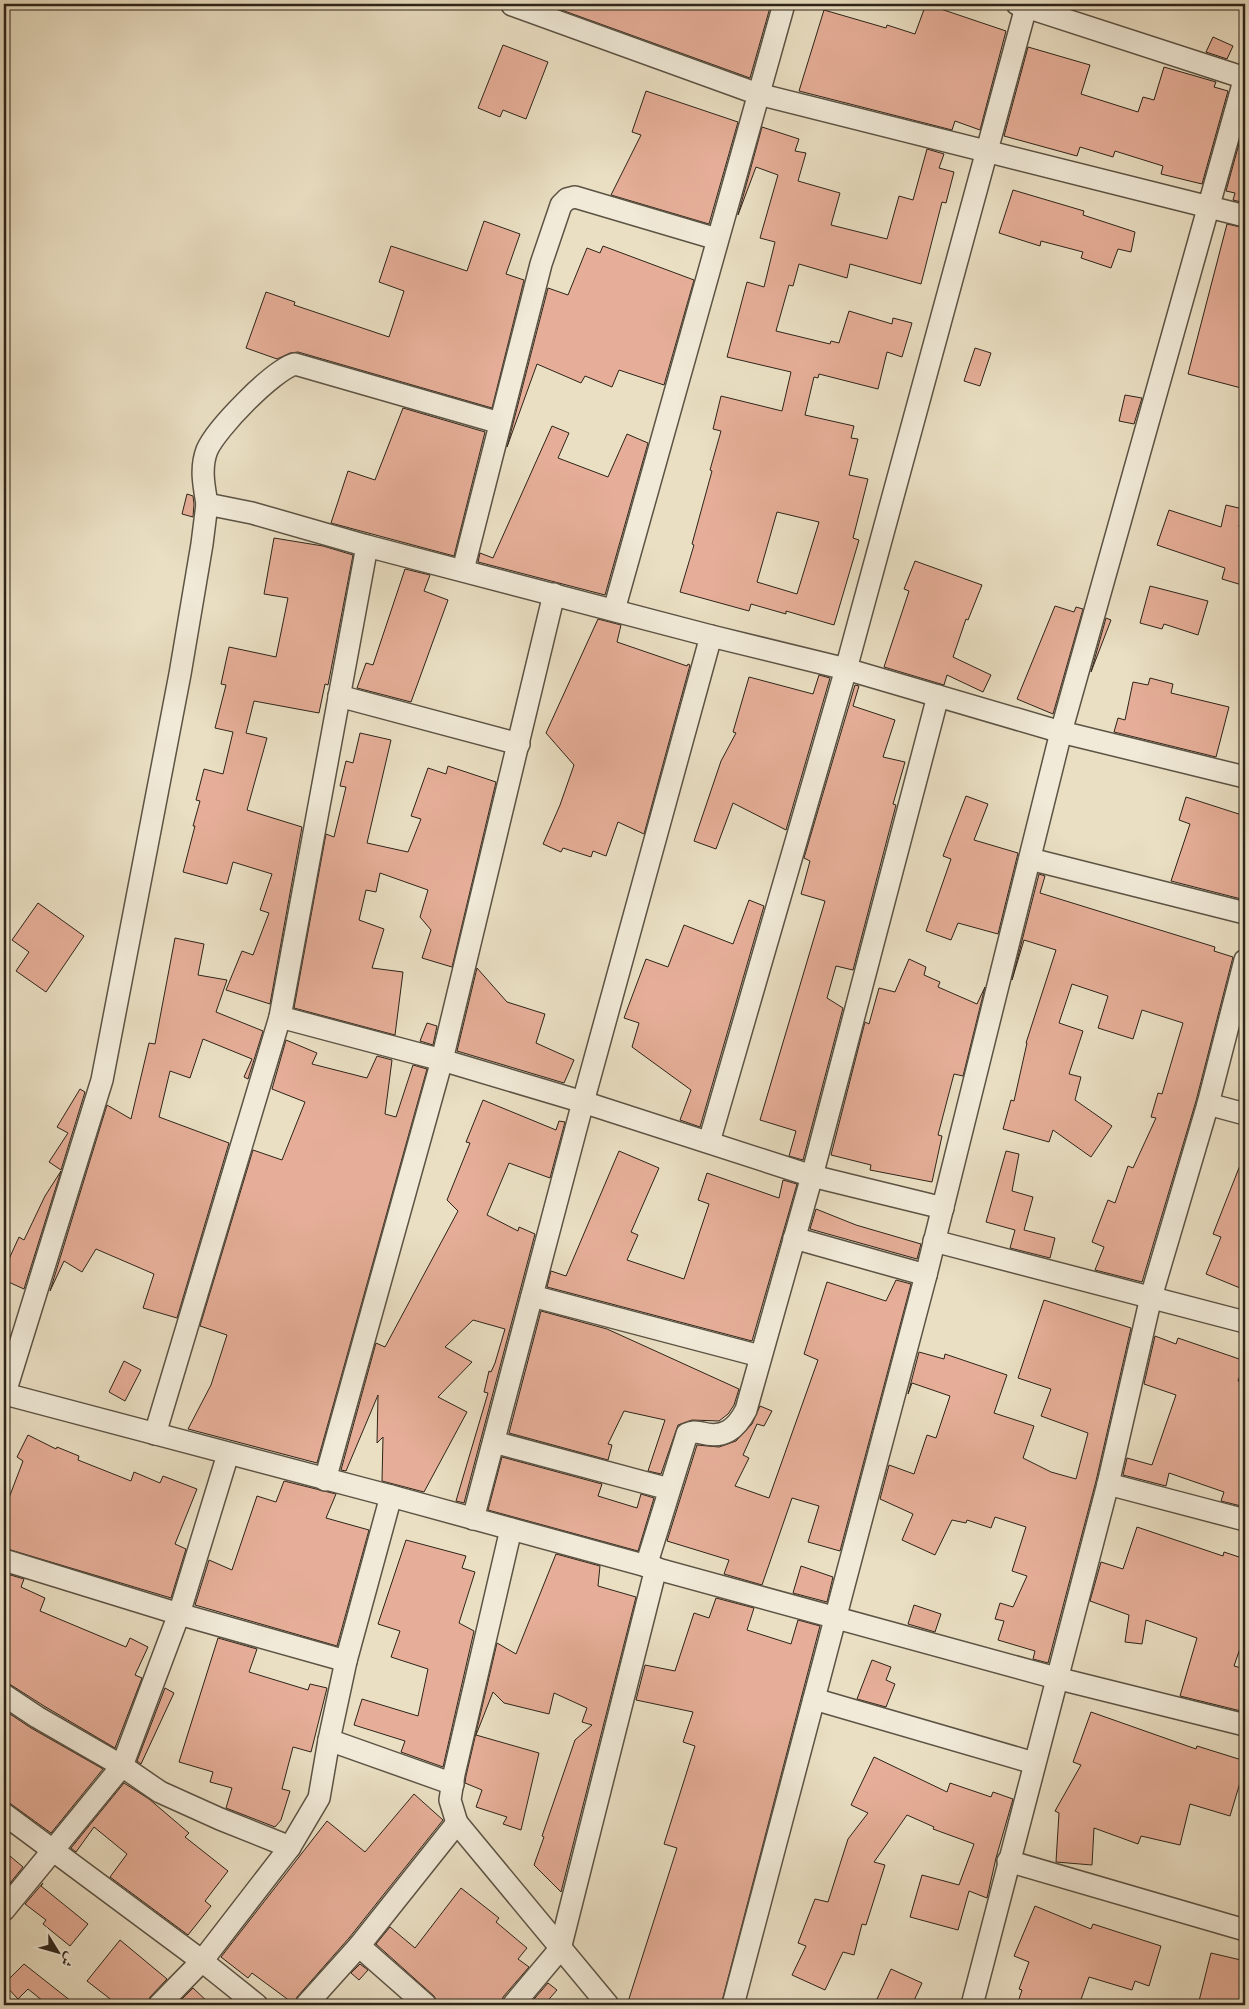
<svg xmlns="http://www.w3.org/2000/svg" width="1249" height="2009" viewBox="0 0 1249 2009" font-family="'Sorts Mill Goudy',Amiri,serif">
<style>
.building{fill:#e6ae98;stroke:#2d2419;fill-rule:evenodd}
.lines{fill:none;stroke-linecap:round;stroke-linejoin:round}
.minor-casing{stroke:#5c5344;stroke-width:24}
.minor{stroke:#f1ead8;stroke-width:21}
</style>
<rect width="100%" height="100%" fill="#eadfc3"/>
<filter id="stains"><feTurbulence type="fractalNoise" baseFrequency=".004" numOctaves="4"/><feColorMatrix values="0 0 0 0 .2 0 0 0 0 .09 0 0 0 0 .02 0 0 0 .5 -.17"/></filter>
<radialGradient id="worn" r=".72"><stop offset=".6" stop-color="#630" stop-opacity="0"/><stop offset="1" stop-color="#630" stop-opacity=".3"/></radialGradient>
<g class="building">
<polygon points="545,4 771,4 750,78"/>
<polygon points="926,4 1006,31 980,130 955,121 952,130 799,91 824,10 886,28 887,25 915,34"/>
<polygon points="1213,37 1233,46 1227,59 1206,52"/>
<polygon points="503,45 548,62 526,119 503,110 500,117 478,108"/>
<polygon points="1028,47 1090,65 1081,94 1138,112 1143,97 1154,100 1164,67 1216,82 1214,87 1228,91 1202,184 1161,174 1163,166 1115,151 1113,157 1080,147 1077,156 1004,136"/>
<polygon points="646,91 738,122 709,224 611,195 641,135 632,132"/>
<polygon points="1245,122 1245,203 1233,200 1235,193 1226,191"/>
<path d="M762 127 799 139 795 151 806 153 798 181 840 193 831 225 887 239 899 196 913 200 927 149 944 154 939 168 954 172 946 203 942 202 921 284 850 264 847 278 799 264 793 286 789 285 776 331 830 344 831 341 839 343 849 311 892 324 893 318 912 323 902 357 887 352 878 389 819 374 818 378 814 377 805 415 854 426 851 438 858 439 849 475 868 479 853 538 859 540 834 625 786 611V614L751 604 749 611 680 592 694 545 692 544 712 471 710 470 721 431 713 429 721 396 782 411 791 372 727 357 747 282 764 287 775 242 760 238 778 175 756 167 738 215ZM777 512 819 522 797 594 757 582Z"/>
<polygon points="1013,190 1084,211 1083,215 1135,232 1131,252 1118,249 1111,268 1081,258 1083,252 1041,241 1040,246 999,233"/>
<polygon points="484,221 520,234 506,274 524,280 492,408 298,352 290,353 277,359 246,348 266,292 295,302 294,305 389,337 404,291 379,282 391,246 467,271"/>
<polygon points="1227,224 1245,228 1245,389 1188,374"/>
<polygon points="603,246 694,280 664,385 619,370 612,387 585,376 581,383 537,364 507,447 548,288 568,295 587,248 600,253"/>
<polygon points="975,348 991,353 980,386 964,381"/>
<polygon points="1125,395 1142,398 1134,424 1119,421"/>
<polygon points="403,408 485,432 454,556 331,523 348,471 375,480"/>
<polygon points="552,426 569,433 558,458 608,477 627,434 648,443 605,595 478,562 480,553 493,558"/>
<polygon points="187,494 193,496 194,504 193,517 182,514"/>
<polygon points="1226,505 1243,509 1239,527 1245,528 1245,575 1242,585 1222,579 1225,568 1157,545 1169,510 1221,527"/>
<polygon points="274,538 323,546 353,555 335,649 328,685 325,684 319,713 254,701 246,733 267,738 247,810 302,827 270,1004 226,990 242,951 253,955 269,913 260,910 272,874 233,862 227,884 183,872 195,826 193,826 200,801 196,800 204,769 223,774 233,732 215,728 226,685 221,684 229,647 276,657 288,598 264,594"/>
<polygon points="915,561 982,585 968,620 966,619 953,657 991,675 983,692 947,675 944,685 884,667 909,591 904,589"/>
<polygon points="405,569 430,575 424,591 448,600 411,702 357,688 366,663 373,665"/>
<polygon points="1150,586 1208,601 1198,635 1164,624 1162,629 1140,623"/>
<polygon points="1055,606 1074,612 1076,607 1083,609 1053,714 1017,699"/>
<polygon points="1106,618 1111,620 1091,672"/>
<polygon points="598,619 621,625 617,642 687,666 688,664 690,665 644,834 618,822 606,856 593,851 591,857 563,848 561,852 543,844 560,805 574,765 546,733"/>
<polygon points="819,675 830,678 786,830 733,803 716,849 694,841 721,761 736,733 733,732 749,677 813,694"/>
<polygon points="1150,678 1173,684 1171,693 1229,707 1216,757 1114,732 1118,718 1125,720 1133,682 1148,685"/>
<polygon points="855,685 859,686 853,706 895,720 883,757 905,762 893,804 896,805 853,970 836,966 827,998 843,1008 803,1160 789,1156 796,1131 760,1120 825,901 801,894 810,861 804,858"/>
<polygon points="360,733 391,740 367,843 408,852 421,819 411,816 428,768 446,774 448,766 496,782 452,967 422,958 431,930 420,917 428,890 380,873 376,892 366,890 359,920 384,929 372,968 403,972 395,1035 294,1008 326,834 334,837 346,787 340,786 346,761 353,763"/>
<polygon points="966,796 988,804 974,840 1018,853 998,934 958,923 951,940 926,931 951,859 943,856"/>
<polygon points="1186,797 1245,816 1245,900 1171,881 1190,824 1179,820"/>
<polygon points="1039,874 1045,876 1040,893 1215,947 1214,951 1233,957 1196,1101 1142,1282 1095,1270 1104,1247 1092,1242 1108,1200 1115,1203 1128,1166 1133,1168 1156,1118 1151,1117 1158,1093 1162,1094 1183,1023 1142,1010 1133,1039 1098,1028 1108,996 1072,984 1059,1023 1083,1031 1069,1074 1081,1077 1075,1100 1112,1126 1091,1157 1053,1130 1049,1142 1003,1129 1011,1100 1014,1101 1027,1043 1026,1043 1056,950 1024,940 1012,980"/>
<polygon points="749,900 764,906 700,1127 680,1120 691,1090 632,1047 639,1023 624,1018 646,959 668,967 684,925 733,944"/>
<polygon points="38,903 84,936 46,992 16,971 29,952 12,940"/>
<polygon points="175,938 204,944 198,975 227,980 216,1012 263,1031 248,1079 244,1077 252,1059 203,1039 190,1078 170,1071 159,1117 229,1143 177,1318 143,1308 154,1274 96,1249 82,1272 64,1261 50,1291 107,1105 131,1119 149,1043 155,1044"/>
<polygon points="909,959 926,967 924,975 940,982 938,987 977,1004 985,987 963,1076 954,1074 938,1135 942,1136 932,1182 870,1170 871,1165 831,1155 865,1022 869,1024 879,988 895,992"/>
<polygon points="477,968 507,1002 545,1014 536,1043 574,1060 564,1083 457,1051"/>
<polygon points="427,1023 437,1026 433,1045 420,1041"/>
<polygon points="286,1040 317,1053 312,1064 367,1078 377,1056 392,1060 385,1114 396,1117 413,1065 427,1069 317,1463 188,1429 211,1385 227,1335 200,1326 253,1150 282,1160 305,1102 272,1089"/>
<polygon points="80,1089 85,1092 61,1170 49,1162 68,1133 57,1127"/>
<polygon points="483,1100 556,1130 559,1121 565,1122 550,1178 509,1163 487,1215 518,1231 519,1227 535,1234 464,1503 456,1501 488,1393 484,1392 489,1371 491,1372 495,1363 505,1329 473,1320 445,1347 472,1362 438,1397 467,1412 424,1492 382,1481 383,1437 377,1443 378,1395 346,1471 341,1470 376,1343 385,1347 458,1211 447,1200 470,1143 466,1142"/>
<polygon points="619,1151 659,1168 631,1232 638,1235 627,1260 684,1279 709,1204 698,1200 707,1173 779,1198 783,1180 797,1184 752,1341 547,1287 551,1271 566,1276"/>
<polygon points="1006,1151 1019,1154 1012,1191 1033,1197 1024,1230 1055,1238 1050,1258 1010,1248 1015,1230 986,1222"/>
<polygon points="1244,1155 1245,1156 1245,1290 1206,1274 1221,1237 1213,1234"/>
<polygon points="61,1171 24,1289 4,1280 4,1270 19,1237 24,1240 45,1196"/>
<polygon points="816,1209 856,1225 921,1244 917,1259 810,1229"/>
<polygon points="896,1280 911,1284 840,1551 808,1542 819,1506 792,1498 762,1585 724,1574 729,1560 667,1541 697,1445 719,1447 736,1441 752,1424 760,1406 772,1411 764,1426 757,1424 743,1455 749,1458 735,1486 769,1498 818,1360 804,1354 827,1282 886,1301"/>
<polygon points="1044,1300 1131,1328 1096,1481 1048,1663 1033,1659 1035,1651 998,1640 1004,1621 995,1619 1000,1603 1013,1607 1027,1576 1012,1571 1026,1527 995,1517 991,1528 967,1520 966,1523 952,1520 935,1555 902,1540 913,1514 880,1499 889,1465 914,1474 927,1435 936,1438 950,1396 912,1383 908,1394 919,1352 944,1359 945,1354 1007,1375 994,1413 1034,1426 1023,1458 1051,1472 1076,1479 1088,1433 1041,1416 1051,1389 1018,1378"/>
<polygon points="541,1311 607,1329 739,1389 734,1405 728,1414 719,1421 692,1420 678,1425 661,1474 648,1471 665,1420 624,1411 608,1444 612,1445 608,1460 509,1433"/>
<polygon points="1155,1336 1176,1344 1178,1338 1245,1361 1238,1381 1245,1383 1245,1507 1221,1501 1224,1492 1169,1473 1166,1486 1123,1475 1127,1458 1152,1465 1176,1395 1144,1384"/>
<polygon points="124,1361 141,1370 125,1401 109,1392"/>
<polygon points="28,1435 56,1449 57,1447 79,1456 78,1460 131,1481 134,1472 160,1483 163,1476 197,1489 175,1544 186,1549 171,1598 4,1548 4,1511 23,1461 17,1457"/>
<polygon points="502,1457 602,1484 598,1496 637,1508 641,1494 654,1498 638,1551 488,1510"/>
<polygon points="284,1481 336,1494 326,1518 369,1530 337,1646 195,1605 209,1560 232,1570 257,1496 276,1502"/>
<polygon points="1137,1527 1223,1556 1224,1552 1245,1559 1245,1634 1234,1666 1245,1669 1245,1712 1180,1696 1197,1638 1146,1620 1142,1644 1125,1642 1129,1615 1090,1601 1101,1562 1123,1569"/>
<polygon points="406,1540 466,1556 462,1568 475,1572 459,1623 474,1631 443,1767 401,1752 405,1741 354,1725 362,1699 418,1716 428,1669 391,1657 400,1631 378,1624"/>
<polygon points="556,1554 600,1566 598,1586 636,1597 561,1892 534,1865 544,1837 542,1836 575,1740 592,1725 582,1722 587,1708 554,1693 549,1714 504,1703 493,1692 476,1735 539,1753 521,1830 503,1824 507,1817 476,1807 482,1790 465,1783 466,1776 497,1643 516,1654"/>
<polygon points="801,1566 833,1577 827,1602 793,1593"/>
<polygon points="4,1573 24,1579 21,1587 45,1598 40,1611 126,1647 130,1638 148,1647 135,1675 142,1678 115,1748 44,1706 11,1685 4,1683"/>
<polygon points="716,1598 754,1608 747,1630 791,1644 798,1620 820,1626 721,2005 627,2005 677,1848 664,1844 695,1746 683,1742 693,1712 636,1700 645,1665 675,1671 694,1613 709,1618"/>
<polygon points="914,1605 941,1614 935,1632 908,1624"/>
<polygon points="218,1638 257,1649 249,1672 308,1690 310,1684 327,1688 311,1752 293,1747 282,1789 290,1791 281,1820 275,1827 226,1808 232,1788 210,1782 213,1772 179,1762"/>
<polygon points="872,1660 891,1667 886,1680 895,1684 886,1707 857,1699"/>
<polygon points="165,1688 174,1693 141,1764 137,1761"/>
<polygon points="4,1710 31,1728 103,1769 51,1833 11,1804 4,1802"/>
<polygon points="1091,1712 1196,1749 1197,1746 1245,1761 1245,1766 1230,1816 1190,1804 1180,1845 1141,1836 1138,1844 1094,1828 1092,1865 1056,1862 1059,1813 1055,1811 1081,1765 1073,1762"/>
<polygon points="874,1757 947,1792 950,1783 991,1797 993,1792 1013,1799 996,1858 987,1898 969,1891 958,1930 910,1917 922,1875 959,1885 974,1844 933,1829 934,1827 907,1815 874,1862 885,1865 866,1925 862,1924 854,1955 843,1952 825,1990 792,1975 806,1946 798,1943 815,1899 828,1902 848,1839 868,1813 851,1805"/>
<polygon points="124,1783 149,1799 189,1833 185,1837 228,1871 205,1901 211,1906 188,1935 110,1877 127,1854 94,1827 76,1852 71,1848"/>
<polygon points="414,1794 443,1820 349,1938 297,1997 294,2004 252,1973 248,1978 221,1957 327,1821 365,1852"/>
<polygon points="4,1851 23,1867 6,1888 4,1885"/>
<polygon points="43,1883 41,1886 88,1924 70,1946 43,1924 46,1920 25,1904"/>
<polygon points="461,1888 499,1918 496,1922 527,1948 518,1959 529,1967 503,1997 501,2005 438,2005 434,1996 376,1944 390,1927 415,1948"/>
<polygon points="1035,1906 1091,1929 1093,1924 1161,1946 1149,1986 1135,1981 1132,1990 1089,1977 1079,2005 1017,2005 1022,1990 1019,1989 1029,1962 1014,1956"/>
<polygon points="120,1940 167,1979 150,1997 147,2005 118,2005 87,1981"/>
<polygon points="1211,1953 1245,1961 1245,2005 1198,2005"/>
<polygon points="24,1964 76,2005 48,2005 28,1989 18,1999 4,1984"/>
<polygon points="360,1964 368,1970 359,1980 351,1973"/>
<polygon points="891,1969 922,1983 912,2005 891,2005 877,1999"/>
<polygon points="548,1983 557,1990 544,2005 529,2005"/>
<polygon points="193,1988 211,2005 176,2005"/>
</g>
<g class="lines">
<defs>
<g id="minor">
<polyline points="1017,4 1245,78"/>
<polyline points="512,5 758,94 1245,216"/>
<path d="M207 504C204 486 200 468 207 450 216 429 273 370 295 364L500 423"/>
<polyline points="463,570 541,264 561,205 567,199 575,197 717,239"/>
<polyline points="614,610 784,4"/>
<polyline points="339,696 519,744"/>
<polyline points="1030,859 1245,913"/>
<polyline points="280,1017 442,1060 583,1102 812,1176 943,1208"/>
<polyline points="1208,1104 1245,1114"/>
<polyline points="709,1142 846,669 1026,7"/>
<polyline points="794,1238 926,1275"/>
<polyline points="934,1241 1245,1322"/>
<polyline points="532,1296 760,1356"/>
<polyline points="5,1394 391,1496 1056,1678 1245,1725"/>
<polyline points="4,1396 102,1080 180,674 202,544 207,504 252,513 367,546 711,636 846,669 1061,732 1245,777"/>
<polyline points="155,1434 280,1017 367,546"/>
<polyline points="494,1442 669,1489"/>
<polyline points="325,1480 442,1060 554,594"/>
<polyline points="1108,1484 1245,1520"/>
<polyline points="473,1519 583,1102 711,636"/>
<polyline points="4,1560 179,1614 346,1661"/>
<path d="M646 1566 687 1434C693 1431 696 1432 702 1433 724 1439 736 1429 746 1410L812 1176 938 696"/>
<polyline points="4,1695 37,1717 122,1766 160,1792 220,1819 290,1847"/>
<polyline points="814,1699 1034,1763"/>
<polyline points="329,1740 453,1784"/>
<polyline points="4,1814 202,1961 257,2005"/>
<polyline points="457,1823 450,1800 454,1774 511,1529"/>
<polyline points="1008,1861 1245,1930"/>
<polyline points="4,1910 122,1766 179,1614 228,1454"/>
<polyline points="359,1946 426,2005"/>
<polyline points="159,2005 202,1961 290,1847 319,1798 329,1740 346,1661 391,1496"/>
<polyline points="306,2005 359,1946 457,1823 608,2005"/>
<polyline points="513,2005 560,1949 656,1568"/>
<polyline points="733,2005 926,1275 1061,732 1245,77"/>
<polyline points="972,2005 1108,1484 1151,1297 1208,1104 1245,960"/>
</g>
</defs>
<use href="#minor" class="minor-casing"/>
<use href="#minor" class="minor"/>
</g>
<rect width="1249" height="2009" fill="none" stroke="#eadfc3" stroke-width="20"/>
<rect x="5" y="5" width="1239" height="1999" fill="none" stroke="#2d2419" stroke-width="2.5"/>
<rect x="10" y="10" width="1229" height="1989" fill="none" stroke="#2d2419"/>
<g transform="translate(58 1952) rotate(127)" stroke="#f1ead8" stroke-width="4" paint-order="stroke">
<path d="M0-4L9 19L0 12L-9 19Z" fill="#2d2419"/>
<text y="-8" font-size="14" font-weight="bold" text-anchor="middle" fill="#2d2419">ش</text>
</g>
<rect width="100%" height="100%" filter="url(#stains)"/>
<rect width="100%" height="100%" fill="url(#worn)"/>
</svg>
